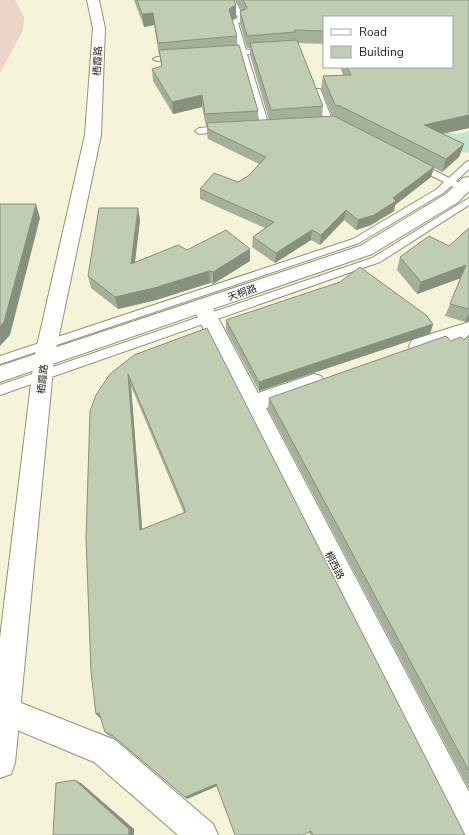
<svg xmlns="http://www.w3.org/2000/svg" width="469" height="835" viewBox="0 0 469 835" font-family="'Nunito Sans','Noto Sans SC',sans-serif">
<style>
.green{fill:#ecd5c8}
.water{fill:#c4e2cc}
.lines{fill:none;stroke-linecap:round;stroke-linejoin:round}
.service-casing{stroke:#949178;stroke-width:2}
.minor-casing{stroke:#949178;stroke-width:2}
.tertiary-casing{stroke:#949178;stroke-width:2}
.secondary-casing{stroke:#949178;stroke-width:2}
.service{fill:#fff;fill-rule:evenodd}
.minor{fill:#fff;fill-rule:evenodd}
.tertiary{fill:#fff;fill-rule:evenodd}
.secondary{fill:#fff;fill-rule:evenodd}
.wall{fill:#a5b09a;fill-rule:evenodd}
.shaded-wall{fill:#86907d}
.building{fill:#c0cdb3;stroke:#86907d;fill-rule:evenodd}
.labels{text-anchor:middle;stroke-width:3;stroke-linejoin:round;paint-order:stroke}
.street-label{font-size:10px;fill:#201f15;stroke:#fff}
</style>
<rect width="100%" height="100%" fill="#f6f4d8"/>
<polygon class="green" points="0,0 15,0 24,17 23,30 0,73"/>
<polygon class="water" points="438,130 456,134 469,131 469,151 466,153 429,137"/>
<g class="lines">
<defs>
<g id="service">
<polygon points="229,0 235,0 245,20 238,23 246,50 267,48 271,50 267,52 247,54 269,126 268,128 265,128 261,126 240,55 225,56 221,54 225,52 239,50 231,21 238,18"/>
<polygon points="177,55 181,57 180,59 157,61 153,59 157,57"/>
<polygon points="314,89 320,89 321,91 333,122 332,124 326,124 325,122 313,91"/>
<polygon points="224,126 228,129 227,131 199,134 195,131 199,128"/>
<polygon points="469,161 469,169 456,181 461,185 459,187 456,188 451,186 443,193 359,243 0,364 0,356 353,239 437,189 444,182 416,168 415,166 416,164 422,164 449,178 466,162"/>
<polygon points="469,198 469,205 380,262 0,395 0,385 372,258"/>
</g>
<g id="minor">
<polygon points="202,299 209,301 258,393 314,374 321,376 325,382 321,388 266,408 469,792 469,835 458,835 192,306 195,301"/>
<polygon points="469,322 469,337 419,354 412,352 409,346 412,340"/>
<polygon points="6,697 115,740 213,824 218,835 178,835 94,762 0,723 0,699"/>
</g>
<polygon id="tertiary" points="87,0 99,0 105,28 101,135 54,359 15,763 11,774 0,778 0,638 34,359 85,135 93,28"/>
<polygon id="secondary" points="469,177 469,191 458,202 372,254 0,382 0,366 360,246 446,194 463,178"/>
</defs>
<use href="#service" class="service-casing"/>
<use href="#minor" class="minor-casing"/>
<use href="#tertiary" class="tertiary-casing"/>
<use href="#secondary" class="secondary-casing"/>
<use href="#service" class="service"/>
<use href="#minor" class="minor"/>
<use href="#tertiary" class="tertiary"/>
<use href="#secondary" class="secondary"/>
</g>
<g class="wall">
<path d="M134 0H234L236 5V17L232 20 237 36V45L258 111V120H269L250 55V48H247L240 24V11H242L236 0H469V128L442 134 464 144 459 157 442 172 434 168 431 177 395 205 394 211 371 225 356 230 344 220 320 245 311 240 275 263 252 247 253 237 265 228 200 199V189L238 182 248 176 259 164 208 139 207 134V126H206L202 107 173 114 153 81 152 69 161 67 160 55H159L154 25 144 27ZM324 17 452 67H340L343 75 323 76 321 89 332 116 322 117 323 106 298 43 324 44Z"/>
<polygon points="140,220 135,263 187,250 250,249 250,261 213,284 210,283 156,300 118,309 91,288 88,276"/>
<polygon points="469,228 469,321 465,322 445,316 461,278 417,294 397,270 400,257 449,246"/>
<polygon points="226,320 433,324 430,334 259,391 226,330"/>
<polygon points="469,335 469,789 268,409 269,398 451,341 464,340"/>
<path d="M134 355 465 835H310L309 832 217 786 187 799 116 739 109 736 105 732 101 718 96 714 86 538ZM131 386 184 513 142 529Z"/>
</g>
<g class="shaded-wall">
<polygon points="236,5 236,17 230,21 229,9"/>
<polygon points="153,13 154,25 144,27 142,14"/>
<polygon points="202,95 202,107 173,114 172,102"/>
<polygon points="469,115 469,128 420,138 424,125"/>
<polygon points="464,144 459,157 442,172 446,159"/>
<polygon points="434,167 431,177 395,205 394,211 371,225 356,230 358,220 393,198"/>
<polygon points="36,204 40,218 10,335 0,346 0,327"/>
<polygon points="138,208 140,220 133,276 131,264"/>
<polygon points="346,210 344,220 320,245 321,235"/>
<polygon points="312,230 311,240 275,263 276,253"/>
<polygon points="250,249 250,261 213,284 213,272"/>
<polygon points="466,265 461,278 417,294 421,282"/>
<polygon points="209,271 210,283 156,300 118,309 115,297"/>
<polygon points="469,313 469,321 465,322"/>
<polygon points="433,324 430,334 259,391 259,382"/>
<polygon points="128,374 131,386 143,539 140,530"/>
<polygon points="99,713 101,719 96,714"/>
<polygon points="75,780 81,783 134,829 134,835 129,835"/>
<polygon points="216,784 217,786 187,799 185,797"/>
</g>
<g class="building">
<polygon points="137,0 234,0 236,5 229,9 237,36 158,43 153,13 142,14"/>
<polygon points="243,0 469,0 469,115 424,125 464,144 446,159 340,106 335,105 323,76 351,75 347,67 452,67 452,17 324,17 324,31 294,30 295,32 247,36 240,11 246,9 247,7"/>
<polygon points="297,40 323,106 271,110 250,43"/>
<polygon points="239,45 258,111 205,114 202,95 172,102 152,69 162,66 159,50"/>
<polygon points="334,116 434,167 393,198 396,201 374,215 358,220 346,210 321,235 312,230 276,253 253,237 274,222 200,189 214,173 238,182 248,176 266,157 208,129 207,123"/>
<polygon points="0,204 36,204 4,322 0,327"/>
<polygon points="99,208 138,208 131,264 178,245 187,250 226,230 250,249 213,272 209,271 154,288 115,297 88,276"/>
<polygon points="469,228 469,309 450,304 466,265 421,282 400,257 429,236 449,246"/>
<polygon points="360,267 426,315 433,324 259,382 226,320 340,282"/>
<path d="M207 328 465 835H313L311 831 303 835H235L216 784 185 797 112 735 105 732 99 713 96 714 91 672 86 538 90 411 96 395 110 374 134 355ZM128 374 186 512 140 530Z"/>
<polygon points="469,335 469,771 269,398 446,336 451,341 461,337 464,340"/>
<polygon points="75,780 129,829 129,835 53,835 56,783"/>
</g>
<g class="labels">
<g class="street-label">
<text transform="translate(97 61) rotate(-87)" y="4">栖霞路</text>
<text transform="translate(242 292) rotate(-19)" y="4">天桐路</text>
<text transform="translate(42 379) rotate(-84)" y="4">栖霞路</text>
<text transform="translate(335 565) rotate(63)" y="4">桐西路</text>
</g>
</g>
<rect x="323" y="16" width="130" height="52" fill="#ffffff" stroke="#a6a5a1"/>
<rect x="331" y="29" width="20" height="6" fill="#ffffff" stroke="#a6a5a1"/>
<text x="359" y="36" font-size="12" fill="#201f15">Road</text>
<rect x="331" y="46" width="20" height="12" fill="#c0cdb3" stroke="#a6a5a1"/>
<text x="359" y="56" font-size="12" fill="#201f15">Building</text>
</svg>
